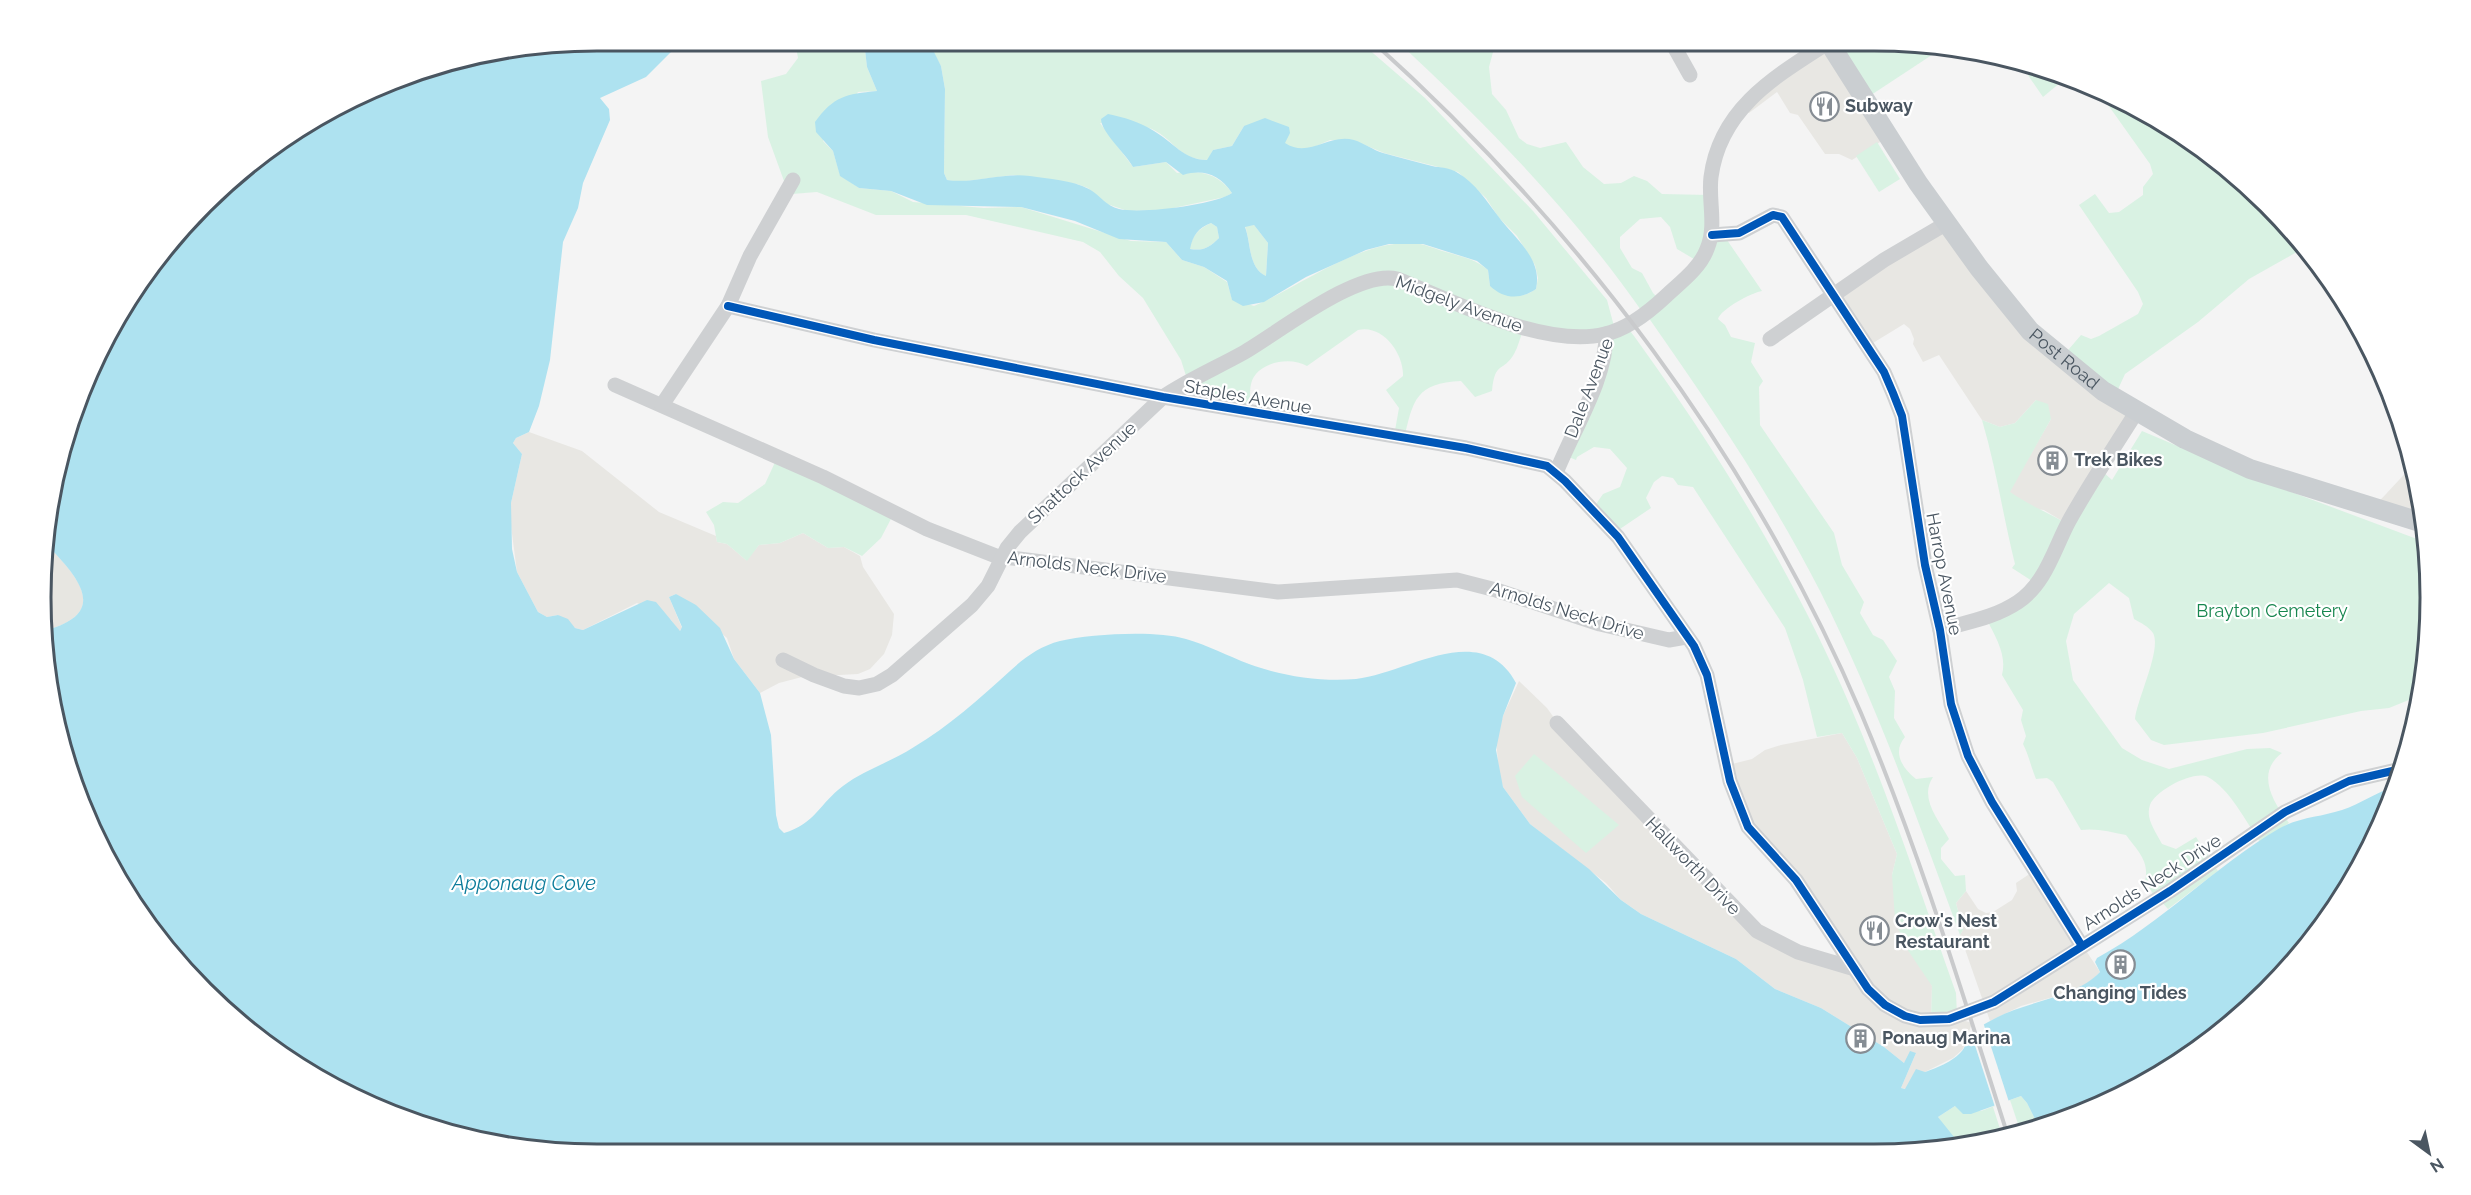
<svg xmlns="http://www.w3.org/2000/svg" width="2471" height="1195" viewBox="0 0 2471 1195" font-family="Raleway,sans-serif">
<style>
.commercial{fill:#e8e7e3}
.green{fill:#d9f2e3;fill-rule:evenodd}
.sand{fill:#e7e6e1}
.water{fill:#aee2f0;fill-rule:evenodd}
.pier{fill:#f4f4f4}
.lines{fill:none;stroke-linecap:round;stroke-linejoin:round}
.minor{stroke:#ced0d2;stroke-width:15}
.major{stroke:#caced1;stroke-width:20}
.rail{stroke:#c9cacc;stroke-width:4}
.cycleway-casing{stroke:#fff;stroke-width:11}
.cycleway{stroke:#0057b8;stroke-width:8}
.labels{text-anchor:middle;stroke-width:4.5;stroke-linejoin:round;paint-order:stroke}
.poi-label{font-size:18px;font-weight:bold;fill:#4a5661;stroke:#fff;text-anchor:start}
.street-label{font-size:18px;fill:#4a5661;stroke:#fff}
.park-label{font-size:18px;fill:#17864f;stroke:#fff}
.water-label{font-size:20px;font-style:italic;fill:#0c7c9b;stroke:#fff}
.rim{fill:none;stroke:#4a5661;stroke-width:3}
</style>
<rect width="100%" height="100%" fill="#f4f4f4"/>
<g class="commercial">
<polygon points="1828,44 1888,137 1852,160 1839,154 1825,154 1798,115 1790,113 1777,92 1749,113 1741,109"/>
<polygon points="1945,224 1991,284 2136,415 2067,524 2044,510 2034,509 2009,492 2051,419 2036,400 2015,423 2000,427 1982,420 1939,355 1923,362 1913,344 1914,339 1910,329 1904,324 1868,346 1834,294"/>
<polygon points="529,432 582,451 659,512 716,536 717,542 727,544 746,560 759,545 780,543 803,533 828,548 844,547 860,556 863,567 894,614 892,635 884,654 870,669 858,674 802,677 779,683 760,693 734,659 727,638 676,594 669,597 682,628 679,631 671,620 637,603 583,630 575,628 558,615 547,617 538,612 517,572 511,526 511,503 522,454 513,443 516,438"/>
<polygon points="2413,465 2420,489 2423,525 2372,509"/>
<polygon points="1519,681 1547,708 1570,740 1767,943 1818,964 1842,951 1752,831 1728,765 1752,759 1765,750 1781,745 1842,733 1857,758 1897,854 1892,875 1932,986 1931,1020 1959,1019 1972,1023 1963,1049 1953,1058 1925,1072 1906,1089 1901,1088 1916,1053 1904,1063 1884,1047 1821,1008 1775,989 1736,959 1641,914 1621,900 1606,883 1530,824 1503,787 1499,774 1496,739 1503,716"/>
<polygon points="2034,871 2100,972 2091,981 2074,991 2021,1006 1990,1021 1960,935 1963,930 1956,903 1966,891 1978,909 1986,913 1993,912 2012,900 2017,891 2016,883"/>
</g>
<g class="green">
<path d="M795 41H864L867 67 877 91 858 92 823 141 833 151 840 175 859 188 891 191 913 202 984 208 1021 207 1131 241 1166 242 1182 260 1204 267 1227 282 1232 299 1254 306C1303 285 1356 242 1411 243 1424 243 1434 249 1446 252 1463 257 1475 259 1488 270L1490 286C1508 295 1519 301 1536 289L1538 278 1535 265 1517 236 1499 218 1486 198 1458 172 1384 153 1353 140H1330L1307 150 1294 149 1244 126 1232 146 1213 150 1208 160C1179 160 1175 140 1152 129 1138 123 1116 125 1100 123L1133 167 1166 162 1177 173C1199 170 1218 173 1232 193L1225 197 1164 210 1128 211 1107 204 1088 188 1077 184 1013 175 959 182 947 180 944 173 945 89 941 66 927 41H1359L1425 98 1533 211 1607 300 1615 330 1626 326 1634 336C1718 452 1795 576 1851 708 1891 801 1922 897 1956 993L1957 1015 1931 1020 1932 986 1905 946 1895 919 1892 875 1897 854 1857 758 1842 733 1817 737 1803 680 1785 628 1693 487 1678 485 1673 478 1662 476 1654 482 1646 498 1651 508 1614 533 1592 510 1603 494 1620 487 1627 468 1610 449 1594 447 1577 457 1576 460 1564 455 1607 342 1523 330C1520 338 1518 347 1514 354 1503 373 1495 360 1492 391L1475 397 1461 381C1416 383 1413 400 1404 439L1394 436 1399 408 1386 390 1403 376C1404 354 1383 324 1358 330L1307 366C1290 356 1256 362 1251 384 1249 393 1251 404 1250 413L1167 398 1187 379 1181 360 1143 298 1119 276 1100 252 1083 242 966 215H876L817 192 792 194 788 192 768 137 761 81 786 74 798 58Z"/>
<path d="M1397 41H1496L1489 67 1492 94 1506 110 1519 138 1527 144 1540 148 1566 142 1583 167 1604 184 1621 183 1634 176 1647 181 1662 194 1709 195 1713 236 1727 240 1762 291C1751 293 1721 309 1718 319L1725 325 1731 337 1755 343 1751 362 1763 381 1759 387 1760 425 1834 533 1842 565 1864 602 1860 613 1873 635 1883 640 1897 661 1889 677 1895 691 1894 718 1905 737C1892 752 1902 768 1916 779L1933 777C1919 798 1938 819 1949 839L1941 848V859L1955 876 1965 875 1966 891 1956 903 1963 930 1960 935C1917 818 1876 702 1820 591 1770 493 1709 404 1646 314L1643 313C1573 212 1486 124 1397 41ZM1661 217 1670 227 1677 249 1699 262 1661 301 1653 293 1642 273 1632 268 1620 248V237L1640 219Z"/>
<polygon points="1827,41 1874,41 1944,47 1865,99"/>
<polygon points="2019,62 2067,77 2043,97"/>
<polygon points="2096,88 2183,135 2268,204 2304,248 2249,279 2198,322 2125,374 2114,398 2063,356 2081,335 2091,339 2099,336 2138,314 2143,304 2138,292 2079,205 2095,194 2109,213 2119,212 2143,195 2143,187 2153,174 2150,164"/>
<polygon points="1877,142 1900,179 1879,192 1856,156"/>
<path d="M1211 223 1217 227 1219 238C1209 248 1203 251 1189 249 1193 235 1198 229 1211 223Z"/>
<path d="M1254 225 1268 243 1266 276C1248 268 1251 242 1245 226Z"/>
<path d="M2036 400 2048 404 2051 419 2010 492C2029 505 2047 512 2067 524L2102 471 2112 480 2142 431 2246 475 2425 542 2430 598 2421 695 2389 708 2361 711 2263 733 2164 745 2151 740 2135 719C2137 699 2162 649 2153 633 2148 626 2141 623 2134 619L2129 598 2109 583 2074 614 2066 641 2073 680 2122 748 2142 760 2169 769 2247 749 2270 748 2282 753C2255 773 2273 802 2289 823L2260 842C2246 822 2230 789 2208 777 2193 770 2155 791 2150 805 2145 819 2156 832 2162 844L2176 849 2196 837 2218 871 2168 909 2159 899 2157 900 2145 881C2150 861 2137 850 2126 835 2111 832 2096 828 2081 830L2053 782 2047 778 2036 779C2031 767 2029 756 2023 744L2026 736 2021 720 2023 710 2002 675C2007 655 1996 638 1987 620L2035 583 2012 568 2015 564C2003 516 1996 467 1982 420L2000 427 2015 423Z"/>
<polygon points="777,458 893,515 881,538 862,556 844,547 828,548 803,533 780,543 759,545 747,561 727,544 717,542 714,525 706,512 723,502 738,503 765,484"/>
<polygon points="1534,754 1619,825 1586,853 1522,797 1515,776"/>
<polygon points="2021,1096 2027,1103 2038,1125 2020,1130 2010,1100 1993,1107 2002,1135 1955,1147 1957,1145 1938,1117 1955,1106 1981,1111"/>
</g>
<path class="sand" d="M49 547C80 579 108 613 47 630Z"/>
<g class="water">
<path d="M598 41H682L646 77 600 98 609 109 610 120 583 183 578 208 563 242 550 360 539 406 529 432 516 438 513 443 522 454 511 503 512 549 517 572 538 612 547 617 558 615 568 619 575 628 583 630 647 600 656 602 680 631 682 627 669 597 676 594 696 605 720 628 734 659 760 693 771 735 776 815 779 828 784 833C815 824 820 803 843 786 864 770 891 762 914 747 948 727 980 698 1010 671 1024 658 1040 646 1060 641 1091 634 1155 630 1186 639 1207 645 1228 656 1249 664 1281 676 1321 682 1356 679 1406 674 1481 618 1516 683L1503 716 1496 750 1503 787 1530 824 1589 869 1621 900 1641 914 1736 959 1775 989 1821 1008 1884 1047 1904 1063 1910 1051 1916 1053 1901 1088 1905 1089 1916 1069 1925 1072C1937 1068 1957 1060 1964 1048 1966 1044 1966 1038 1969 1035 1973 1029 1985 1024 1992 1020 2025 1001 2076 998 2100 972L2095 962 2097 958C2163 922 2215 866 2280 828 2300 817 2321 817 2342 810 2361 804 2376 792 2396 786L2388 811 2315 937 2213 1039 2087 1112 2038 1125 2027 1103 2021 1096 1971 1114H1963L1955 1106 1938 1117 1954 1137 1957 1145 1947 1150 597 1154 488 1144 384 1112 288 1061 204 992 98 844 45 671 47 630C108 613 80 579 49 547L51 488 83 384 134 288 258 156 418 70Z"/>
<path d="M864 41 929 42 941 66 945 89 944 173 947 180C975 184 1002 172 1030 176 1048 179 1072 180 1089 189 1100 195 1106 206 1119 209 1141 214 1215 205 1232 193 1219 174 1203 169 1183 175L1166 162 1133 167C1126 154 1101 132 1101 119L1108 114C1123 117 1140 122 1154 131 1173 142 1184 160 1207 160L1213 150 1232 146 1244 126 1265 118 1289 127 1290 133 1285 143C1309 159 1328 133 1354 140 1364 143 1373 150 1383 153 1399 157 1415 162 1432 166 1441 168 1449 167 1458 173 1475 183 1486 200 1498 216 1514 238 1543 258 1536 289 1520 300 1504 299 1490 286L1488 270 1477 261 1423 244H1389L1366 250 1306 277 1264 302 1243 306 1232 300 1227 281 1204 267 1182 260 1166 242 1119 239 1075 221 1021 207 927 205 891 191 859 188 840 176 833 151 816 132 815 122C834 96 846 94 877 91L867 67ZM1211 223 1217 227 1219 238C1209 248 1203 251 1190 249 1193 235 1198 228 1211 223ZM1254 225 1268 243 1266 276C1248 268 1251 242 1245 227Z"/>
</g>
<polygon class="pier" points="1983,1022 2009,1102 1995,1107 1970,1030"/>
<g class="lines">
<g class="minor">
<polyline points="1671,41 1690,75"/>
<polyline points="1712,235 1739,233 1773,215 1782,217 1884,372 1893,393 1902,416 1925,565 1940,630 1951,704 1968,756 1992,802 2082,946"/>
<polyline points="728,306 874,340 1163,397 1466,448 1547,466 1565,481 1618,537 1694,646 1707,675 1730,781 1748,827 1796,880 1868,989 1885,1005 1905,1016 1920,1020 1949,1019 1994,1002 2170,891 2285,812 2349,781 2401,769"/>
<polyline points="1770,339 1884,260 1947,223"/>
<polyline points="615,385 823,477 927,529 996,556 1278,592 1457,580 1496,590 1600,624 1669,640 1686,637"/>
<polyline points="662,405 728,306 750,256 793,180"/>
<path d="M1556 473C1572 432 1607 378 1606 334"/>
<path d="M1940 630C1967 622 1994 618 2018 602 2046 583 2054 549 2069 521 2090 483 2114 448 2137 411"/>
<path d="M783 660 814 675 844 686 859 688 877 684 892 675 972 605 988 586 1007 548 1020 532 1163 397C1188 380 1216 368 1243 353 1278 333 1358 269 1397 279 1453 301 1545 349 1605 334 1628 329 1649 312 1666 296 1681 282 1700 268 1707 249 1717 226 1708 200 1711 177 1720 108 1776 76 1829 42"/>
<polyline points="1557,723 1757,931 1798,952 1855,969"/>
</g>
<path class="major" id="s1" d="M1828 41 1918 183 1979 268 2030 331 2103 391 2185 439 2250 469 2423 523"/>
<path class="rail" d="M1372 41C1579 227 1751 456 1861 713 1919 850 1962 992 2007 1133"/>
<defs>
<g id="cycleway">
<polyline points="1712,235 1739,233 1773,215 1782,217 1884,372 1893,393 1902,416 1925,565 1940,630 1951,704 1968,756 1992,802 2082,946"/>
<polyline points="728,306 874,340 1163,397 1466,448 1547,466 1565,481 1618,537 1694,646 1707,675 1730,781 1748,827 1796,880 1868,989 1885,1005 1905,1016 1920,1020 1949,1019 1994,1002 2170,891 2285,812 2349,781 2401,769"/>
</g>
</defs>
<use href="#cycleway" class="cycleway-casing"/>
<use href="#cycleway" class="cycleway"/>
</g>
<defs>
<symbol id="restaurant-ring" viewBox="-11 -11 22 22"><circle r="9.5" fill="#fff" stroke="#868d94" stroke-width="1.5"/><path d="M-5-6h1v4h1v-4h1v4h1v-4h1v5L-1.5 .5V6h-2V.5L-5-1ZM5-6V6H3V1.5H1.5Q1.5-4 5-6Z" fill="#868d94"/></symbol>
<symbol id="building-ring" viewBox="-11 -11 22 22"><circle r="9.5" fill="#fff" stroke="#868d94" stroke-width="1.5"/><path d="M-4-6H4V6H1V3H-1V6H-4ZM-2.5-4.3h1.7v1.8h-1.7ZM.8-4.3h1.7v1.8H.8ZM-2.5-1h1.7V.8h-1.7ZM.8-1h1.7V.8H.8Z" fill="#868d94"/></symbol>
</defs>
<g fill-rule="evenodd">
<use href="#restaurant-ring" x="1808" y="90" width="33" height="33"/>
<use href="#building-ring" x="2036" y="444" width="33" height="33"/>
<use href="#restaurant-ring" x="1858" y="914" width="33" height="33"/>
<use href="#building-ring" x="2104" y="948" width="33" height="33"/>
<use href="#building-ring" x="1844" y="1022" width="33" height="33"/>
</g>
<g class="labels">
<g class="poi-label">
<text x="1845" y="112">Subway</text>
<text x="2074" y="466">Trek Bikes</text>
<text x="1895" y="927">Crow's Nest<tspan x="1895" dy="21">Restaurant</tspan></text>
<text x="2120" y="999" text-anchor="middle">Changing Tides</text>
<text x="1882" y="1044">Ponaug Marina</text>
</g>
<g class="street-label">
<text transform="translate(1459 304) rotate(20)" y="6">Midgely Avenue</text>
<text dy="6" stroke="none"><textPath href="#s1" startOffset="398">Post Road</textPath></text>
<text transform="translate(1589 388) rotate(-69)" y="6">Dale Avenue</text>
<text transform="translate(1248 397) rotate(10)" y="6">Staples Avenue</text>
<text transform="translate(1082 473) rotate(-43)" y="6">Shattock Avenue</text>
<text transform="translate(1087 567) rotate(7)" y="6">Arnolds Neck Drive</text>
<text transform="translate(1944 574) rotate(79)" y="6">Harrop Avenue</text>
<text transform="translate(1567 611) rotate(17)" y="6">Arnolds Neck Drive</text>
<text transform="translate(1693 866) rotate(46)" y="6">Hallworth Drive</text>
<text transform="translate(2152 882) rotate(-33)" y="6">Arnolds Neck Drive</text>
</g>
<g class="park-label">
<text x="2272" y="617">Brayton Cemetery</text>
</g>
<g class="water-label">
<text x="524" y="890">Apponaug Cove</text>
</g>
</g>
<path d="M0 0H2471V1195H0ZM597 51H1874A546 546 0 0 1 2420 597V598A546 546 0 0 1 1874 1144H597A546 546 0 0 1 51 598V597A546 546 0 0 1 597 51Z" fill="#fff" fill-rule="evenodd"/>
<path class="rim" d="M597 51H1874A546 546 0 0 1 2420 597V598A546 546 0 0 1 1874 1144H597A546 546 0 0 1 51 598V597A546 546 0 0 1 597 51Z"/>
<g transform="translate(2429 1153) rotate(147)" stroke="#ffffff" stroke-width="4.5" paint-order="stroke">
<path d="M0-4.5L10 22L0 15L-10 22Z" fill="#4a5661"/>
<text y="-9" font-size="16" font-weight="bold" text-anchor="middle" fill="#4a5661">N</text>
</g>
</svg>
